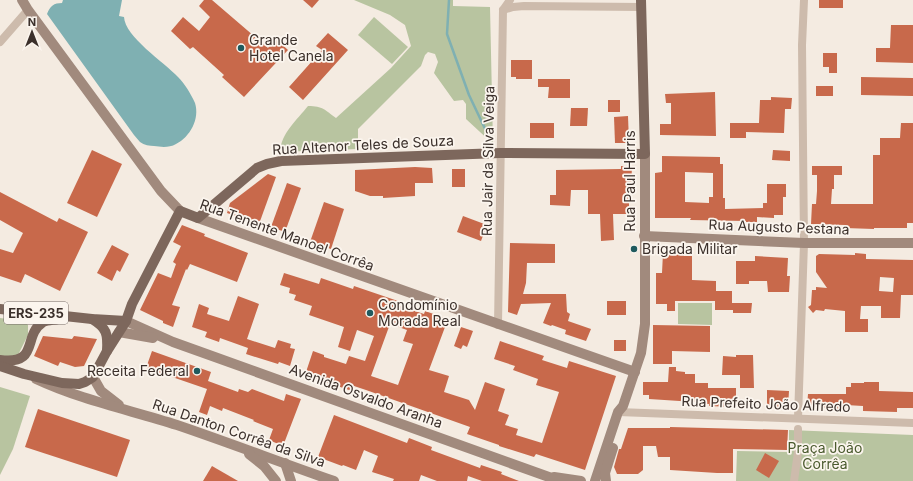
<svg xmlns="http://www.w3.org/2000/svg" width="913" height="481" viewBox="0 0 913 481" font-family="Inter,sans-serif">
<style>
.green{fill:#b8c4a0}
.water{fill:#7fb0b2}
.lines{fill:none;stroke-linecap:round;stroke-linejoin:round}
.stream{stroke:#7fb0b2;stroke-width:2.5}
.building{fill:#c8694b;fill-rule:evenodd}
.street{stroke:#cdbbac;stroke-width:8}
.secondary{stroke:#a18a7d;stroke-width:10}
.primary{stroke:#7d675c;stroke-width:10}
.poi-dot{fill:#1f5a5e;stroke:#fbf5ee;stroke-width:1.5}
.labels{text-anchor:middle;stroke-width:3.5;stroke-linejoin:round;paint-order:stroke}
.shield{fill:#fbf5ee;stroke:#756b66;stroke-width:1}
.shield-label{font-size:13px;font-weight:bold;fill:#3b302b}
.poi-label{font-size:14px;fill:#3b302b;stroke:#fbf5ee;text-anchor:start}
.street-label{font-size:14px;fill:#3b302b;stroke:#fbf5ee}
.park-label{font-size:14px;fill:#4a5a2e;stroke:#fbf5ee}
</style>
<rect width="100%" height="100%" fill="#f4ebe1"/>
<g class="green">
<path d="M354 0H453V6L490 7 493 144 466 119V104L463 100 454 101 434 73 438 62 435 54 428 52 425 55 421 66 358 129V149L280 152C281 133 297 120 308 106 323 106 325 110 336 118L391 68 411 46 405 25 390 15Z"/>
<polygon points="374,17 408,47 392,64 358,35"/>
<polygon points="678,303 712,303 712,325 678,324"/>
<polygon points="0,318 24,321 28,325 28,335 18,355 16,357 0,356"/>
<polygon points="0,387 30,396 13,449 0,475"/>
<polygon points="789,430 913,435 913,481 736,481 737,451 789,452"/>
</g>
<path class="water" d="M63 0H122L119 16 124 17C125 37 164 62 178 77 185 84 191 94 195 103 200 119 190 137 176 144 169 148 161 147 154 146 150 146 144 145 140 142 138 140 136 137 134 135L47 14C50 6 54 3 62 3Z"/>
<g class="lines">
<polyline class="stream" points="449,0 447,34 469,95 488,135"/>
</g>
<g class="building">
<polygon points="204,0 212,0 268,48 276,39 288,50 244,97 222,77 224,75 193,47 190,49 171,31 183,17 199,31 210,17 199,6"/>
<polygon points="303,0 319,0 312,8"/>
<rect x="819" y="0" width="24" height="8"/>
<polygon points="891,25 913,25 913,63 876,62 876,48 890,48"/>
<polygon points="328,33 348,50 303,100 289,87 322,50 316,46"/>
<polygon points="823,53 837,53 837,73 829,73 829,67 823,67"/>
<polygon points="511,60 532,60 532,79 516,79 516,77 511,77"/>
<polygon points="861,77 913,78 913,96 861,95"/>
<polygon points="538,79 570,79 570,98 548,98 549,87 538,87"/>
<rect x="816" y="86" width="17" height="10"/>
<polygon points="715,92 716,136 660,135 660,124 671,124 671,103 666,103 665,94"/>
<polygon points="771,97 792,98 791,109 785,109 784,133 746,132 746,138 730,138 730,123 759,123 760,100 771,100"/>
<rect x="608" y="100" width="12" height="12"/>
<polygon points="571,108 588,108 587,126 570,126"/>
<polygon points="628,116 629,143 615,143 614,117"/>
<rect x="530" y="123" width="24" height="15"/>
<polygon points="901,123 913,123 913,223 907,223 907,228 874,228 874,229 845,228 845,225 811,224 812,204 816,204 817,191 817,175 812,175 812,166 842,166 842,175 834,175 834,189 832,189 831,204 873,204 873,155 880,155 880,138 900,138"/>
<polygon points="92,150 122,164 97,217 67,203"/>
<polygon points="773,150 790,151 790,161 772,160"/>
<path d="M662 156 720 157V164H723V198H725V209L763 208V203H767V184H786V197H783V215H774V218L757 217V222H746V221L690 220 691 218H655V173L662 172ZM685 172 713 173V197H709V203L685 202Z"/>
<polygon points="621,166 632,166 631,189 629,189 629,214 613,214 614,240 601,241 600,214 588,214 588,190 571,190 570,206 550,205 550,195 556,195 556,170 621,169"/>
<polygon points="415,167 432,168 433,183 415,183 415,196 383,198 383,196 370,196 355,191 355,170"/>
<rect x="452" y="169" width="13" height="18"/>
<polygon points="268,174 276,177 259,224 227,213 230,203"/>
<polygon points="287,183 301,188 285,232 271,227"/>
<polygon points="0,192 57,222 59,218 88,232 60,291 25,274 21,283 0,276 0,249 13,253 23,233 0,220"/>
<polygon points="324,202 344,209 331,249 310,242"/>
<polygon points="463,216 487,225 481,241 457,232"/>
<polygon points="182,225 205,234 204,236 248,253 237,282 190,264 187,270 186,269 172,305 180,307 173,327 163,323 163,321 140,310 158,273 171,278 176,264 173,262 181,246 173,242"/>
<polygon points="510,243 555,244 555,263 527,263 526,283 523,294 566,294 567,312 570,314 568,321 591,329 586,341 565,334 566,330 552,325 551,326 543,323 551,303 521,304 517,315 508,312"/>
<polygon points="112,245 129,254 120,272 117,270 112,281 97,273"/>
<polygon points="663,253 684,253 684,256 692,256 692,280 716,281 716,291 732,291 732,303 752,303 751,313 733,313 733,310 715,310 715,301 675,301 675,311 667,311 667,304 656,304 656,273 662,273"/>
<path d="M855 253 866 254V259L913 260V295H901L900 318H881V306H861L860 319H868V332H845V311L825 309 824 311 816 310 813 313 808 307 811 305 812 290H816V287L827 288 816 272V256L819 254 855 255ZM880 277 894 278 893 292 879 291Z"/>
<polygon points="755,256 788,258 787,276 790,276 789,292 768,292 767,281 749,281 749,284 736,284 736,261 755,261"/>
<path d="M284 273 319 284 321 278 353 289 354 286 398 301 397 305 424 314 425 311 448 319 429 370 449 376 444 392 469 400 475 410 485 382 505 389 498 411 509 415 505 425 518 429 516 435 542 443 559 392 536 385 538 379 513 370 515 366 494 359 500 341 544 356 542 360 567 368 569 361 616 376 585 470 536 454 534 457 499 446V445L467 434 470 427 366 390 354 386 352 391 305 375 313 351 324 355V357L346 364 349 356 365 361 374 336 357 330 350 351 338 347 344 327 309 315 312 306 294 300 296 295 289 293 290 288 280 285ZM390 324 407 330 403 341 413 344 398 385 371 376Z"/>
<polygon points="238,296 259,304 247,339 275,348 278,340 291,344 290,348 295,349 290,366 279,362 278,364 246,354 248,348 220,338 219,342 205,337 207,332 192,327 199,304 209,308 207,314 229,321"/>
<rect x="607" y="301" width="19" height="14"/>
<polygon points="653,325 710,326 710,352 672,351 672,364 653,364"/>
<polygon points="461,327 473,331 467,347 463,345 461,349 454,346"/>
<polygon points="43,336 72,339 74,336 97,339 84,366 75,367 60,362 58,366 34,356"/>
<rect x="614" y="340" width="12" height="11"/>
<polygon points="152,351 211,372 208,381 238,392 239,389 248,392 252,389 284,401 286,394 301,399 283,446 269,440 273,429 253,421 254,420 223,408 222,411 210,406 207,415 199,412 207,389 146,368"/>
<polygon points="736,355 753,355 754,388 740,388 740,375 722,375 723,356 736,357"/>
<polygon points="669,367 676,367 676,371 685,372 685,374 695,374 695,383 708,383 708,388 736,388 736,399 731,399 731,407 709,406 709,404 695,403 695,402 649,399 649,395 643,395 643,382 668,382"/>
<polygon points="864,382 879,382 879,391 913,392 913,408 897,408 897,412 863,411 863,406 846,405 846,410 831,410 831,408 807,407 808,394 846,394 846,387 851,387 851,383 864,383"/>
<polygon points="767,390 789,391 788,408 767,408"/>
<polygon points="38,409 130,440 117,477 25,447"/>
<polygon points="334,415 407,443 409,438 432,447 431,450 480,468 481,465 502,472 501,474 519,481 482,481 468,476 467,481 437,481 421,475 419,481 393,481 394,479 372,472 378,456 364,450 356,470 343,465 342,466 318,457"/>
<polygon points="670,427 788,430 787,450 733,449 733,473 717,473 670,470 670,457 658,457 656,446 643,446 643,470 638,474 617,474 614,467 619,449 621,449 628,428 670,428"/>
<polygon points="765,453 779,461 769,478 756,470"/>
<polygon points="212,466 238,481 203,481"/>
</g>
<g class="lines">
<g class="street">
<polyline points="503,10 513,7 524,6 642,7"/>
<polyline points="0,42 28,10"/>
<polyline points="498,325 503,10 510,0"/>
<polyline points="618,412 913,423"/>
<polyline points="798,418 804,243 802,45 804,0"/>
<polyline points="794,481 798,452 798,429"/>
</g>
<g class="secondary">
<polyline points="22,0 28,10 161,191 180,211"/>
<polyline points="198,218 635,372"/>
<polyline points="644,236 804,243 913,243"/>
<polyline points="126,321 173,342 560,481"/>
<polyline points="119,332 153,338"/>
<polyline points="93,377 101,391 119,405"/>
<path d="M36 379C81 400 130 410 177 425 230 443 282 463 334 481"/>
<polyline points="249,454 264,466 276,481"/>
<polyline points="285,463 291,481"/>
<polyline points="554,477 581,481"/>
<polyline points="595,481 618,412 623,406 641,353 645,324 645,154"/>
<polyline points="606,481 605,473 613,448"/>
</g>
<g class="primary">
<polyline points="0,309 92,319 126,321"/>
<path d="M92 319C107 328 108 334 107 351"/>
<path d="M0 360C40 365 22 336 43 322 47 320 53 320 58 319"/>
<polyline points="0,366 24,374 62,383 79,384 85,382 93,377 107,351 126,321 132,304 180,211 198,218 257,168 267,164 281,161 500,153 645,154 641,0"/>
</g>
</g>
<g class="poi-dot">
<circle cx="241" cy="48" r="4"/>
<circle cx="634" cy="249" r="4"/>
<circle cx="370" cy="313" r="4"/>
<circle cx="197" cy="371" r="4"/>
</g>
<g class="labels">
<rect class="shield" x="4" y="302" width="64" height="22" rx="3"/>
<g class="shield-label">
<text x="36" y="318">ERS-235</text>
</g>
<g class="poi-label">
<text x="249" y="45">Grande<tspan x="249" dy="16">Hotel Canela</tspan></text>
<text x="642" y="254">Brigada Militar</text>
<text x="378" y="310">Condomínio<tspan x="378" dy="16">Morada Real</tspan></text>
<text x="189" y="376" text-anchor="end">Receita Federal</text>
</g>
<g class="street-label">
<text transform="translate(363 145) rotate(-3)" y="5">Rua Altenor Teles de Souza</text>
<text transform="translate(488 161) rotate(-89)" y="5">Rua Jair da Silva Veiga</text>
<text transform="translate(630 181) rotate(-90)" y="5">Rua Paul Harris</text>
<text transform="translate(779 227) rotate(2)" y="5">Rua Augusto Pestana</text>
<text transform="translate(287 235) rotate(20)" y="5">Rua Tenente Manoel Corrêa</text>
<text transform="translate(366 396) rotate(20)" y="5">Avenida Osvaldo Aranha</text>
<text transform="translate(766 404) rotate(2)" y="5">Rua Prefeito João Alfredo</text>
<text transform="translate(239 433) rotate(19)" y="5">Rua Danton Corrêa da Silva</text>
</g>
<g class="park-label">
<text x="825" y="453">Praça João<tspan x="825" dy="16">Corrêa</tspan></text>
</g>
</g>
<g transform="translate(32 32)" stroke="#fbf5ee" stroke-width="3" paint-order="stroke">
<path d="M0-3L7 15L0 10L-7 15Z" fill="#3b302b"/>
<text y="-6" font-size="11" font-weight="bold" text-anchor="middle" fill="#3b302b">N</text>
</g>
</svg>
